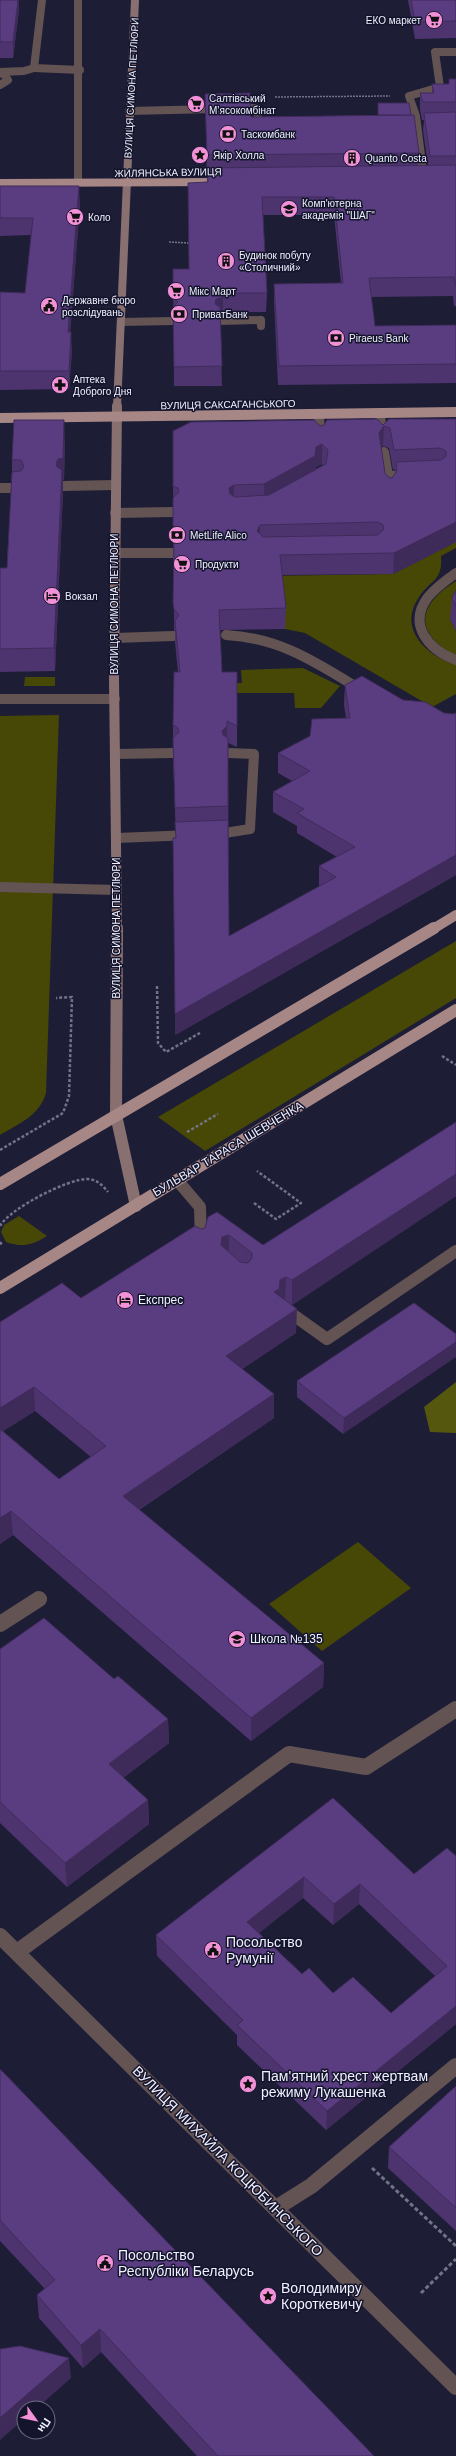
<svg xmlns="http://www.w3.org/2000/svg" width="456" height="2456" viewBox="0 0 456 2456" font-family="Helvetica,sans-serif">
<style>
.green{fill:#474805}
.forest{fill:#55570e}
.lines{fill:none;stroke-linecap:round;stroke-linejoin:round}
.path-far2{stroke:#737388;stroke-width:1.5;stroke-dasharray:2 1;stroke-linecap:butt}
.path-far1{stroke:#737388;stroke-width:2.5;stroke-dasharray:3 2;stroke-linecap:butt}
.path{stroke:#737388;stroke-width:3;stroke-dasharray:4 2.5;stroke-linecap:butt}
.service-far3{stroke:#635453;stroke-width:8}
.service-far2{stroke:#635453;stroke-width:10}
.service-far1{stroke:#635453;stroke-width:12}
.service{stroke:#635453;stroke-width:16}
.minor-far2{stroke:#635453;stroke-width:8}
.minor-far1{stroke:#635453;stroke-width:10}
.minor{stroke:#635453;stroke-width:16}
.secondary-far2{stroke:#897070;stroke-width:8}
.secondary-far1{stroke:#897070;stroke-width:10}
.secondary{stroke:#897070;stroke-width:12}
.primary-far2{stroke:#a78786;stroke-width:8}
.primary-far1{stroke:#a78786;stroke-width:10}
.primary{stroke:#a78786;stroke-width:12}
.wall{fill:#4d346f;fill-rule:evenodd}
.shaded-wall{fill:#3f2b5a}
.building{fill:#5a3d81;stroke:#3f2b5a;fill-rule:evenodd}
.labels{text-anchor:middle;stroke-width:3;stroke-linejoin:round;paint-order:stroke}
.far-poi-label{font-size:10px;fill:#f0f1ff;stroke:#14142c;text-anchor:start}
.far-street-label{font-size:10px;fill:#f0f1ff;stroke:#14142c}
.street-label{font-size:12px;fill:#f0f1ff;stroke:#14142c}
.poi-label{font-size:12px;fill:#f0f1ff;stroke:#14142c;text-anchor:start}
.near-poi-label{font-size:14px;fill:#f0f1ff;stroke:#14142c;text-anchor:start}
.near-street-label{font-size:14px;fill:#f0f1ff;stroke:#14142c}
</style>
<rect width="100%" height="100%" fill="#1d1d36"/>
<g class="green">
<path d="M456 542V548L441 556C443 581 431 579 419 597 397 629 427 656 456 665V694L432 707 305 633 285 629 284 617 265 576 393 574Z"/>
<path d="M456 581V607L450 619 456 631V655C448 652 441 647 435 641 412 616 434 595 456 581Z"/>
<polygon points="303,668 340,686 321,708 295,708 294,693 228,693 228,683 242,683 241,670"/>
<polygon points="25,677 55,677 55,686 24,686"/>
<path d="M59 715 46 1093C39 1116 20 1123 0 1135V716Z"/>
<polygon points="456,941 456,998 205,1151 158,1117"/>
<path d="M19 1216 47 1236C32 1245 23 1248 6 1242L1 1232 4 1225Z"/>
<polygon points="358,1542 411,1588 322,1651 269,1604"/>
</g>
<polygon class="forest" points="456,1382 456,1433 430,1432 424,1407"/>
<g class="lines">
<g class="path-far2">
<polyline points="275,97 390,96"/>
<polyline points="169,242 189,243"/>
</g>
<g class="path-far1">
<polyline points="157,986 158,1043 166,1052 200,1033"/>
<polyline points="442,1056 456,1065"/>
<polyline points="187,1132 218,1114"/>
<polyline points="0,1150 63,1113 69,1096 72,997 56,998"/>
<polyline points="254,1203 276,1219 301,1203 257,1171"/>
<path d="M0 1226C9 1209 69 1178 88 1179 98 1180 102 1185 108 1192"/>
<polyline points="0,1242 2,1245"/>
</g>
<g class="path">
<polyline points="372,2168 456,2246"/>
<polyline points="421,2293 456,2259"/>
</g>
<g class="service-far3">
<polyline points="42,0 34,68 80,70"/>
<polyline points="0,72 24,71 34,68"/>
<polyline points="0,73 5,75 8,80 0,85"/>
<polyline points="129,111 257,108 259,130 262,130"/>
<polyline points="424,179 416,116 409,96 440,87 435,52 456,52"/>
<polyline points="220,321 261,320 261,326"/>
<polyline points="121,322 173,321"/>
</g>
<g class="service-far2">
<polyline points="380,413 382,439"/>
<polyline points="319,414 320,440"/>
<polyline points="384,452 389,482"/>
<polyline points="388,476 409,475"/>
<polyline points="63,486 115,485"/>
<polyline points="0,488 19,488"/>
<polyline points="115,513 173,512"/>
<polyline points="115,553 174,553"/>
<path d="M456 573C446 580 436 587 428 597 407 625 429 650 456 660"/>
<path d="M226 635C281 638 317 663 363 691"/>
<polyline points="115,638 173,636"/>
<polyline points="116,754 173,753"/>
<polyline points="212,835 250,829 254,754 228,753"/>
<polyline points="117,838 192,835"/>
<polyline points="0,887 116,890"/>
</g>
<g class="service-far1">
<polyline points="177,1180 200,1207 201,1245"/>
<polyline points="285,1309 327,1339 456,1251"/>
</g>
<g class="service">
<polyline points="0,1624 39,1599"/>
<polyline points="17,1952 289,1754 366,1767 456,1709"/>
<polyline points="276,2208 311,2186 456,2066"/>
</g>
<polyline class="minor-far2" points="78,0 78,183"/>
<polyline class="minor-far1" points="0,699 115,699"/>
<polyline class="minor" points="0,1936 456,2387"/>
<polyline class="secondary-far2" points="117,407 135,0"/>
<polyline class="secondary-far1" points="117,929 114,678 117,406"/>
<polyline class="secondary" points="117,928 116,1115 136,1206"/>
<polyline class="primary-far2" points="0,183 223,182"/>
<g class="primary-far1">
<polyline points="0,418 456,412"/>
<polyline points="433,929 456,915"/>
</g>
<g class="primary">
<polyline points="0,1184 434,928"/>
<polyline points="0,1288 456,1010"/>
</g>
</g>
<g class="wall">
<polygon points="0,0 19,0 19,10 13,58 0,58"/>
<polygon points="408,0 456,0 456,38 415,39"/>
<polygon points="449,79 456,79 456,306 454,306 453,296 371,297 375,326 456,325 456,383 278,385 274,302 274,284 341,283 334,215 263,215 267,293 266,312 223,312 223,316 220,317 222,386 174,386 173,269 189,269 207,182 205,94 251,117 378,115 378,103 411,115 419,153 418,166 428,166 423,130 424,120 422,120 420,110 420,93 432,93 432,84 449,84"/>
<polygon points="0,186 80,203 70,332 72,351 69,389 0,390 0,292 25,293 31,235 0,236"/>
<path d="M456 419V542L393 574 282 575 286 608 285 629 220 630 222 672 237 726V747L228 743 229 936 319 887V866L337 857 297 833V826L273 812V792L292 781 278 773V753L346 718 344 705 345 685 456 875 175 1035 176 838 173 759V725L178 672 175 642V631L174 630V624L173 486 320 426 383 425ZM383 446 389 448 393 470 395 469V474L392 478 388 477 385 473 381 448ZM322 464 323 465 315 469 316 467Z"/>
<polygon points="65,442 64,480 63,480 63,492 55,671 0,672 0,568 7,568 12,472 12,460"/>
<polygon points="456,590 456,631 450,619 452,598"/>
<path d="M456 1122V1196L292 1305 290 1304 296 1333 242 1369 274 1394V1418L139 1510 324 1663 323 1687 251 1741 13 1535 0 1544V1322L81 1298 201 1229 205 1228 208 1217 263 1245ZM35 1411 91 1457 59 1479 3 1431Z"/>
<polygon points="414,1303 343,1434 297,1397 297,1381"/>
<polygon points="0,1649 114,1679 168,1719 169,1743 123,1778 148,1800 149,1824 67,1887 0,1823"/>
<path d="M333 1798 414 1874 456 1856V2024L326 2130 237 2045V2035L157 1956 156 1935ZM303 1898 333 1925 359 1904 435 1976 391 2013 333 1993 302 1974 259 1933Z"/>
<polygon points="0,2069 374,2456 197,2456 101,2352 83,2368 39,2318 37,2295 45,2289 0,2241"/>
<polygon points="456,2086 456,2231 388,2168 389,2147"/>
</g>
<g class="shaded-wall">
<polygon points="18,0 19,0 19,10 13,58 13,42"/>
<polygon points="79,186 80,203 69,351 68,332"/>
<polygon points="223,297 223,316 216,318 216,299"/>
<polygon points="71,332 72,351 69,389 69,371"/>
<polygon points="64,420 65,442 64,480 63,480 63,492 55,671 54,648 56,464"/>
<polygon points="384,426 383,446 378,453 379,433"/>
<polygon points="322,444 322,464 316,467 314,476 264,504 264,484 316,447"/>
<polygon points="234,485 234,505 229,508 229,488"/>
<polygon points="456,522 456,542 393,574 394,553"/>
<polygon points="260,525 260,545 257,531"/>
<polygon points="227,726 227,747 222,752 222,731"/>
<polygon points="456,855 456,875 175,1035 175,1014"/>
<polygon points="456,1174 456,1196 292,1305 292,1280"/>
<polygon points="229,1235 229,1259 221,1245 222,1237"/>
<polygon points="286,1277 285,1302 274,1292 280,1280"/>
<polygon points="297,1309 296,1333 226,1380 226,1356"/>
<polygon points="456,1342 456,1357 343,1434 344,1418"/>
<polygon points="34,1387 35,1411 0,1433 0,1408"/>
<polygon points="274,1394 274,1418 123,1520 123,1496"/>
<polygon points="11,1511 13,1535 0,1544 0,1518"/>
<polygon points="324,1663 323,1687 251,1741 251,1718"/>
<polygon points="168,1719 169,1743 110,1788 109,1764"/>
<polygon points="148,1800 149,1824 67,1887 65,1863"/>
<polygon points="304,1877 303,1898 247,1942 247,1922"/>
<polygon points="360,1884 359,1904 333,1925 334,1904"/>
<polygon points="456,2006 456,2024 326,2130 327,2111"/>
<polygon points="100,2329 101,2352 83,2368 81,2345"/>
<polygon points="69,2358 71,2378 37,2408 24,2408 24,2419 0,2440 0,2418"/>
</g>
<g class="building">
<polygon points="0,0 18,0 13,42 0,42"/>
<polygon points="411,0 456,0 456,21 415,22"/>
<polygon points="449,79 456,79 456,102 423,102 420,93 434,93 432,84 449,84"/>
<polygon points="250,93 251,117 414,115 419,153 207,155 205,94"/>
<polygon points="378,103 409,103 411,115 378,115"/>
<polygon points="456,112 456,156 430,156 424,113"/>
<polygon points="456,165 456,287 454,277 369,278 375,326 456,325 456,364 279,366 274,284 343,283 334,197 262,197 267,293 223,293 223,297 216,299 215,304 220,307 222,366 174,367 173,307 178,302 173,297 173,269 189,269 188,183 208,182 207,168"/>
<polygon points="0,186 79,186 68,332 71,332 69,371 0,371 0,292 25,293 33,218 0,218"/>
<path d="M377 419 383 425 389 419H456V522L394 553 280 555 286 608 219 610 222 672H237V726L227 721V726L222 731 223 735 228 738V806L175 808 173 738 179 732 178 728 173 725 174 672H180L175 621 179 615 174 609 173 603 174 539 179 536 180 532 177 527 173 526V498L179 492 178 488 173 486V431L191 422 314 420 320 426 324 425 327 420ZM384 426 390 428 394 450 440 448 446 451V456L441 460 396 462 397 471 392 478 388 477 385 473 379 433ZM322 444 328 450 326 464 269 495 235 497 230 494 229 488 234 485 264 484 315 456 316 447ZM378 522 383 525 384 529 378 535 263 537 257 531 260 525Z"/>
<polygon points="14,420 64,420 63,458 58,459 56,464 57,467 62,470 54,648 0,649 0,568 7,568 12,472 21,471 24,466 21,460 12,460"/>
<polygon points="456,590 456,607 452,598"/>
<polygon points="362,676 403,700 425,702 444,713 453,714 456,713 456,855 175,1014 173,838 176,838 175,822 228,820 229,936 336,877 319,866 355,847 297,813 304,809 273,792 310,771 278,753 310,736 312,719 350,718 345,685"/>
<path d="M456 1122V1174L292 1280 286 1277 280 1280 279 1289 274 1292 297 1309 226 1356 274 1394 123 1496 324 1663 251 1718 11 1511 0 1518V1429L59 1479 106 1446 34 1387 0 1408V1322L62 1283 81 1298 195 1226 201 1229 205 1228 208 1217 217 1212 263 1245ZM229 1235 252 1253V1258L248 1263 240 1262 221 1245 222 1237Z"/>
<polygon points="414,1303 456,1334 456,1342 344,1418 297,1381"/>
<polygon points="44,1618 114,1679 118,1676 168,1719 109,1764 148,1800 65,1863 0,1802 0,1649"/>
<path d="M333 1798 414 1874 447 1848 456 1856V2006L327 2111 237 2025 243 2020 156 1935ZM304 1877 334 1904 360 1884 447 1966 391 2013 353 1977 333 1993 309 1968 302 1974 247 1922Z"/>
<polygon points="0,2069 374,2456 218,2456 100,2329 81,2345 37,2295 55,2280 0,2220"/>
<polygon points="456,2086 456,2208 389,2147"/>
<polygon points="20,2346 69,2358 0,2418 0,2349"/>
</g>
<defs>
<symbol id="supermarket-disc" viewBox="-11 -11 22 22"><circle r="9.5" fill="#f291d7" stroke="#14142c"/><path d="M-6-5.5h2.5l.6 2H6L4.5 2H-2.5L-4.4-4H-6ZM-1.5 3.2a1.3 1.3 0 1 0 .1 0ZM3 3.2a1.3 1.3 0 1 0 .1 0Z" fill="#111"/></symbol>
<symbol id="bank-disc" viewBox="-11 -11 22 22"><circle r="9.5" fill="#f291d7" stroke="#14142c"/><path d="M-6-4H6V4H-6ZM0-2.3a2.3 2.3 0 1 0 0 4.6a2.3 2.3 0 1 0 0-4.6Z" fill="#111"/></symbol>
<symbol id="sight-disc" viewBox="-11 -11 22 22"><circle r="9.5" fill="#f291d7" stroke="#14142c"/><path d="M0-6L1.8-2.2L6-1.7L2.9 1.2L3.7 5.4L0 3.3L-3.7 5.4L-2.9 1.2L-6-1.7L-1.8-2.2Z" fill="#111"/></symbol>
<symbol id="building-disc" viewBox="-11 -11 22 22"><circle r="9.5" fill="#f291d7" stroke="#14142c"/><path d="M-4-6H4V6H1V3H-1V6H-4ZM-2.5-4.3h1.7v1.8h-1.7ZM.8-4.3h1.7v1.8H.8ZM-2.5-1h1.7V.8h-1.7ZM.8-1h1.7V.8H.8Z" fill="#111"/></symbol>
<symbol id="school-disc" viewBox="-11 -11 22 22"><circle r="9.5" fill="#f291d7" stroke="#14142c"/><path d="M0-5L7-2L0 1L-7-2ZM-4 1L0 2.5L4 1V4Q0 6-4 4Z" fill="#111"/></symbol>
<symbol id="civic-disc" viewBox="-11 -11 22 22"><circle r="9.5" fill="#f291d7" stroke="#14142c"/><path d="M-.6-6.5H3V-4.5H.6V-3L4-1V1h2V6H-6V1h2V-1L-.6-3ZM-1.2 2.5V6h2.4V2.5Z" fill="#111"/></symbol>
<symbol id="pharmacy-disc" viewBox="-11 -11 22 22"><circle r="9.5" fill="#f291d7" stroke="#14142c"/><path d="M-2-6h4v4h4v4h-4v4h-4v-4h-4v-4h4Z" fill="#111"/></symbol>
<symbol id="hotel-disc" viewBox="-11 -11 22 22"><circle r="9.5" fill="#f291d7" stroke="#14142c"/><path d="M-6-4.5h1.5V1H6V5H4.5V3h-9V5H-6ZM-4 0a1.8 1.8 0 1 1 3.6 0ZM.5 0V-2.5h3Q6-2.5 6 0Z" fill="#111"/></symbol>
</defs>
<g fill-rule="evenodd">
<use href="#supermarket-disc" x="424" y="10" width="20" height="20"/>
<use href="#supermarket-disc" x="186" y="94" width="20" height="20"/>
<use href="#bank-disc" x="218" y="124" width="20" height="20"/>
<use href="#sight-disc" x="190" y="145" width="20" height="20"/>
<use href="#building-disc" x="342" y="148" width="20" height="20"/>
<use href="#school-disc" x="279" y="199" width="20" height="20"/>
<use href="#supermarket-disc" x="65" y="207" width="20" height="20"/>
<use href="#building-disc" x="216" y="251" width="20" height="20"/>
<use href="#supermarket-disc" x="166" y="281" width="20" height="20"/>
<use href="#civic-disc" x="39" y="296" width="20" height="20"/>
<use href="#bank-disc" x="169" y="304" width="20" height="20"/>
<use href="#bank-disc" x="326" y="328" width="20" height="20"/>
<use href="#pharmacy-disc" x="50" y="375" width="20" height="20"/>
<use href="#bank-disc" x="167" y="525" width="20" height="20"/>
<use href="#supermarket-disc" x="172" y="554" width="20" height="20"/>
<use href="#hotel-disc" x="42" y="586" width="20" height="20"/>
<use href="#hotel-disc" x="115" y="1290" width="20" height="20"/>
<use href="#school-disc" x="227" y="1629" width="20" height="20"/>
<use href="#civic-disc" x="203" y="1940" width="20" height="20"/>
<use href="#sight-disc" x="238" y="2074" width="20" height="20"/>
<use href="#civic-disc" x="95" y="2253" width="20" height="20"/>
<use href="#sight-disc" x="258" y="2286" width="20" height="20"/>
</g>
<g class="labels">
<g class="far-poi-label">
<text x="421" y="24" text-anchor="end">ЕКО маркет</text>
<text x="209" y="102">Салтівський<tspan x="209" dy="12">Мʼясокомбінат</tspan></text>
<text x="241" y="138">Таскомбанк</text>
<text x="213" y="159">Якір Холла</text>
<text x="365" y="162">Quanto Costa</text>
<text x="302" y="207">Комп'ютерна<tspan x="302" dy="12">академія "ШАГ"</tspan></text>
<text x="88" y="221">Коло</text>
<text x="239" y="259">Будинок побуту<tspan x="239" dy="12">«Столичний»</tspan></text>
<text x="189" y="295">Мікс Март</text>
<text x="62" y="304">Державне бюро<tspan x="62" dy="12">розслідувань</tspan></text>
<text x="192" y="318">ПриватБанк</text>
<text x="349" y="342">Piraeus Bank</text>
<text x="73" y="383">Аптека<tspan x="73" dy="12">Доброго Дня</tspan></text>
<text x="190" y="539">MetLife Alico</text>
<text x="195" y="568">Продукти</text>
<text x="65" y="600">Вокзал</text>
</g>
<g class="far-street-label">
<text transform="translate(131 88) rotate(-87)" y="4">ВУЛИЦЯ СИМОНА ПЕТЛЮРИ</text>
<text transform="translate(168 172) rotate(-1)" y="4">ЖИЛЯНСЬКА ВУЛИЦЯ</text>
<text transform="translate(228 404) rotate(-1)" y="4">ВУЛИЦЯ САКСАГАНСЬКОГО</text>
<text transform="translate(114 604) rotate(-90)" y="4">ВУЛИЦЯ СИМОНА ПЕТЛЮРИ</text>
<text transform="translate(116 928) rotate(-90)" y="4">ВУЛИЦЯ СИМОНА ПЕТЛЮРИ</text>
</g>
<g class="street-label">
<text transform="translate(228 1149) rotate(-31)" y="4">БУЛЬВАР ТАРАСА ШЕВЧЕНКА</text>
</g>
<g class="poi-label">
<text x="138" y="1304">Експрес</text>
<text x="250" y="1643">Школа №135</text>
</g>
<g class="near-poi-label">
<text x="226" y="1947">Посольство<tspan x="226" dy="16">Румунії</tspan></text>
<text x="261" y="2081">Пам'ятний хрест жертвам<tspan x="261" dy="16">режиму Лукашенка</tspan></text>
<text x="118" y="2260">Посольство<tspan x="118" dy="16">Республіки Беларусь</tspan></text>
<text x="281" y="2293">Володимиру<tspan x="281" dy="16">Короткевичу</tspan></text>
</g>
<g class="near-street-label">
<text transform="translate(228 2161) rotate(45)" y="5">ВУЛИЦЯ МИХАЙЛА КОЦЮБИНСЬКОГО</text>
</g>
</g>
<g transform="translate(36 2420) rotate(123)"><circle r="19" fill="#14142c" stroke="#6c6c80"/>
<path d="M0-3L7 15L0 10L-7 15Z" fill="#f291d7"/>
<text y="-6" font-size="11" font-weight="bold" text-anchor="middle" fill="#f0f1ff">Пн</text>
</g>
</svg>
